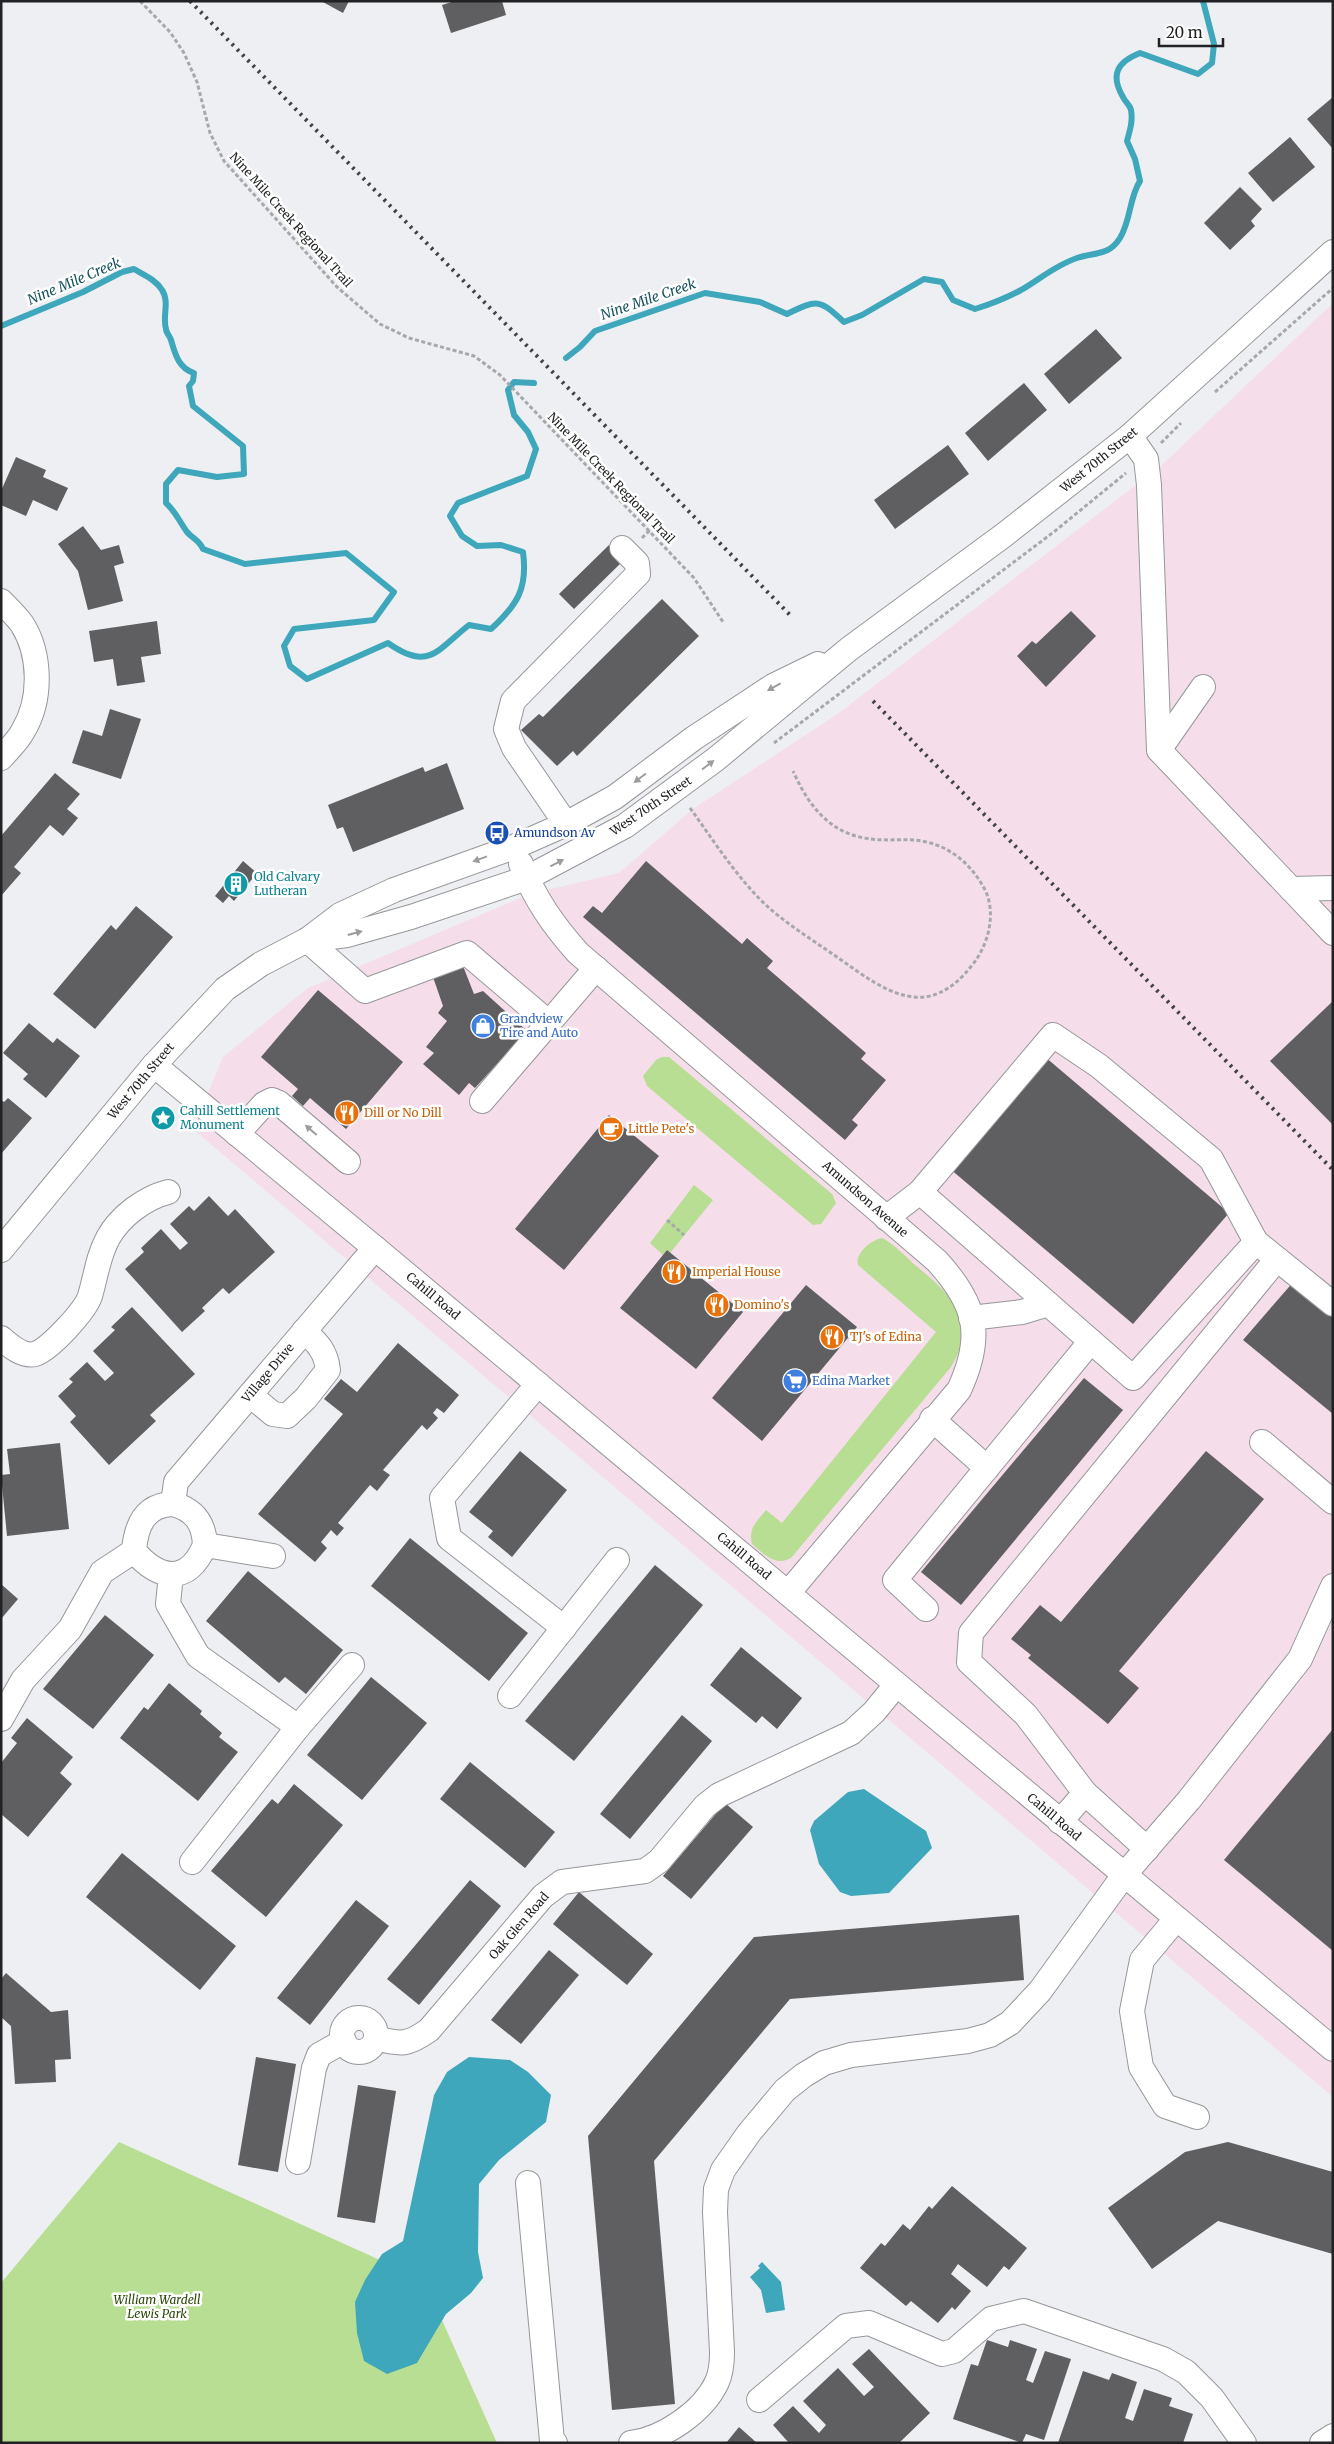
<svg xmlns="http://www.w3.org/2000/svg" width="1334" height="2444" viewBox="0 0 1334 2444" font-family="Merriweather,serif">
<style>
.industrial{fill:#f5dde9}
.green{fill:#b7de93}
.water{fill:#3ea7bb}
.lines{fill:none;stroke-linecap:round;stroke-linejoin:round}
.stream{stroke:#3ea7bb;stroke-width:6}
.building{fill:#5f5f62}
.minor-casing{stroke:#96979a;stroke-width:26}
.path{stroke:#a6a8aa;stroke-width:3;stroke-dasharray:4 2.5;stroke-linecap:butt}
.minor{stroke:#fff;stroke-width:24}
.rail{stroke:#414243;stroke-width:4;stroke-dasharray:2.5 5;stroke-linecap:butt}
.oneway{fill:#9b9c9c}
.labels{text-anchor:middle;stroke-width:5;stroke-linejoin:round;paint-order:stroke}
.street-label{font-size:12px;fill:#212223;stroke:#fff}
.transit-label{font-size:12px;fill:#164399;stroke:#fff;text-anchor:start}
.culture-label{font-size:12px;fill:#0d838f;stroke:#fff;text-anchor:start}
.shop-label{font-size:12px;fill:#366cbe;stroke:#fff;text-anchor:start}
.food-label{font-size:12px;fill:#c56008;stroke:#fff;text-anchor:start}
.park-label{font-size:12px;font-style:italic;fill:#2b4607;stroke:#fff}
.water-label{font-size:14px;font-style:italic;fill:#18535e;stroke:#fff}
</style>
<rect width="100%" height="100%" fill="#edeff2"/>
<polygon class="industrial" points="1333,303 1333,2097 193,1129 223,1057 308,988 530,894 619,873 693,809 839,713 1162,465"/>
<g class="green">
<polygon points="662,1057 669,1057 832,1194 836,1203 821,1224 813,1225 647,1086 643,1076 656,1060"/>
<polygon points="694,1185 713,1200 670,1253 667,1250 663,1255 650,1243"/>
<path d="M882 1238C894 1244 905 1256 915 1265 950 1294 980 1319 951 1367L791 1558C775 1567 764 1554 752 1544 748 1528 757 1521 766 1510L782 1523 936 1332 858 1265C855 1253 871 1240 882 1238Z"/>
<polygon points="119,2142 424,2280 497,2443 1,2443 1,2283"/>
</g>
<g class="water">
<polygon points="864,1789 926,1831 932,1848 889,1893 851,1896 840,1892 819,1864 810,1830 814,1821 848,1792"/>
<polygon points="469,2057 510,2060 528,2072 551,2095 546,2122 499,2160 479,2184 478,2252 483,2278 471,2293 446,2314 417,2363 387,2374 364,2361 357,2333 355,2302 365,2280 382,2254 403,2241 434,2095 447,2072"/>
<polygon points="762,2262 781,2282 785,2310 766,2313 761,2290 750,2277 760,2268 758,2266"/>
</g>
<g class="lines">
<g class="stream">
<path d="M1 326 83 292 122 272 134 269C144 275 156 280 162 290 170 302 162 317 166 329 166 333 170 336 171 340 175 353 178 368 194 373L193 381 189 386 193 406 243 446 244 474 217 477 178 470 166 484V503C176 512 179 521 187 532 193 539 199 540 203 549L245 564 346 553 394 592 374 620 294 629 284 646 290 666 307 679 388 643C429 672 437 650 469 625L491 629C517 605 528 589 523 552L501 545 477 546 462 536 450 516 458 503 527 476 536 449 528 432 514 415 508 390 514 382 534 383"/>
<path d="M566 358 580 347 595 331 705 293 760 302 787 314C818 299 819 299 844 322L862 315 924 279 942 282 953 300 975 309C991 304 1006 298 1021 290 1040 279 1056 265 1077 258 1095 252 1109 256 1120 238 1131 220 1129 198 1140 181L1135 159 1127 141C1130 130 1133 121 1131 110 1130 105 1125 102 1123 97 1110 75 1117 62 1140 53L1198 74 1212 63 1214 44 1203 1"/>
</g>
</g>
<g class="building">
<polygon points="321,1 349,1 343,13"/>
<polygon points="455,1 502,1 506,15 451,33 442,5"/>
<polygon points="1333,97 1333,149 1307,119"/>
<polygon points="1290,137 1315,167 1273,202 1248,173"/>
<polygon points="1240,187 1262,209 1251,221 1255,226 1230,250 1204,223"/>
<polygon points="1096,329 1122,358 1069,404 1044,374"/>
<polygon points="1024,383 1047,410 988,461 965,433"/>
<polygon points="948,445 969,474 895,529 874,500"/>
<polygon points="16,457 46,470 43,477 68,488 57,511 33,500 26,516 1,505 1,491"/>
<polygon points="83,526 101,550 119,545 124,563 114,566 123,601 88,610 78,571 58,544"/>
<polygon points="609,545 624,560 574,609 559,594"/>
<polygon points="662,599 699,636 577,756 573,751 557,766 521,730 539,714 543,717"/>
<polygon points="1071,611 1096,636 1046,687 1017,656 1032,641 1036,644"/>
<polygon points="157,621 161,654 141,657 145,682 117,686 113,659 94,662 89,631"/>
<polygon points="110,709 141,719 121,779 72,763 83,730 102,736"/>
<polygon points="447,763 464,809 353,852 343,827 337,829 328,805 423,767 425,772"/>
<polygon points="55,773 80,794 67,809 78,818 63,836 50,825 14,867 21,873 1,896 1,836"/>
<polygon points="243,861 257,873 234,901 229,896 223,903 215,896"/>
<polygon points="646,861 742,944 747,938 773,961 767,968 866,1053 861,1059 886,1080 852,1120 858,1125 845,1140 583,917 593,906 602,913"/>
<polygon points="136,906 173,937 95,1029 53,994 111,925 116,930"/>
<polygon points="463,966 474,994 483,991 527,1031 475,1088 469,1083 459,1095 423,1064 434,1053 426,1047 447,1021 438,1013 443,1006 433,977"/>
<polygon points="318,990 403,1062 346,1129 310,1098 303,1106 292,1096 298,1089 261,1057"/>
<polygon points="1333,1001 1333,1125 1270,1061"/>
<polygon points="29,1023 53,1043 57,1038 80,1056 46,1098 23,1079 28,1074 3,1053"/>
<polygon points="1044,1056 1229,1213 1133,1324 949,1168"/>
<polygon points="8,1098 32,1118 1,1154 1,1100 4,1102"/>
<polygon points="609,1115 659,1156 564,1270 515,1229"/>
<polygon points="209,1196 228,1216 235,1209 275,1252 229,1294 223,1288 202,1308 205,1311 182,1332 125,1269 144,1252 141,1248 161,1229 180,1250 188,1243 170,1224 189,1206 194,1211"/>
<polygon points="667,1250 743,1312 696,1369 620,1308"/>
<polygon points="1295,1280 1333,1311 1333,1414 1243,1340"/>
<polygon points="806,1285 857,1327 762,1441 712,1398"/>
<polygon points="132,1307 195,1374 150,1415 156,1421 109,1465 70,1422 76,1416 58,1396 73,1382 69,1379 87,1362 105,1381 114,1373 93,1351 115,1330 111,1327"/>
<polygon points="398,1343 459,1395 444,1413 437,1408 433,1413 438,1418 427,1430 422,1425 383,1470 390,1475 377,1491 370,1485 338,1523 344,1528 337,1536 331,1530 321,1542 327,1548 315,1562 258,1514 343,1414 324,1399 341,1379 357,1392"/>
<polygon points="1084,1378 1123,1410 961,1605 921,1572"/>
<polygon points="60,1443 69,1529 7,1536 1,1475 10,1474 7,1449"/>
<polygon points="520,1451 567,1490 512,1557 488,1537 493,1531 469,1512"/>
<polygon points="1206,1451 1264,1499 1119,1671 1139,1688 1108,1724 1028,1658 1031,1655 1011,1639 1040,1605 1061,1622"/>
<polygon points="410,1538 528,1633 489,1681 371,1586"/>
<polygon points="655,1565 703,1605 574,1761 525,1721"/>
<polygon points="248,1571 343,1650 306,1694 285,1677 279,1683 206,1621"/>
<polygon points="1,1584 18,1599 1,1619"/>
<polygon points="105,1615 154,1655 93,1729 43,1689"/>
<polygon points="741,1647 802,1698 777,1729 762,1716 756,1723 710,1685"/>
<polygon points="371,1677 427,1723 362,1800 307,1755"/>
<polygon points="169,1683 202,1711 200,1714 222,1733 219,1737 238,1752 198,1801 120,1738 144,1707 148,1710"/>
<polygon points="682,1715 712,1741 630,1839 600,1814"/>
<polygon points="27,1718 73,1757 60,1773 72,1784 28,1837 1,1814 1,1763 17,1743 11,1738"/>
<polygon points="1333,1729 1333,1951 1224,1860"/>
<polygon points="470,1762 555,1832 525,1868 440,1799"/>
<polygon points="294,1784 343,1825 266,1917 211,1871 272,1799 278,1804"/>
<polygon points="725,1803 753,1827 691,1899 663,1876"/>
<polygon points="122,1853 236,1946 200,1990 86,1897"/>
<polygon points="470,1880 501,1906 419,2005 387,1979"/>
<polygon points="579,1892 653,1954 627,1985 553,1924"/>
<polygon points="356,1900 389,1926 310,2025 277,1998"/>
<polygon points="1019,1915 1024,1980 790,1999 654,2161 675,2404 612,2410 588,2136 754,1937"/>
<polygon points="549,1950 579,1975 521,2044 491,2020"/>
<polygon points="6,1973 51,2012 68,2010 71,2059 55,2060 56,2082 15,2084 11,2026 1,2017 1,1979"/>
<polygon points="256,2057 296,2064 278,2172 238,2165"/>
<polygon points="358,2085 396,2091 375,2223 337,2217"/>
<polygon points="1228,2142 1333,2172 1333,2254 1218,2221 1152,2269 1108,2208 1185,2152"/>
<polygon points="952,2186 1027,2248 1009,2270 1004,2266 987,2287 958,2264 951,2274 971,2291 955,2310 952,2307 938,2323 911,2301 906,2306 860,2268 881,2243 885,2246 903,2224 910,2230 929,2206 932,2209"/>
<polygon points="987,2340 1008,2347 1010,2340 1037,2349 1026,2380 1033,2383 1045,2351 1071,2359 1044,2440 1026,2434 1022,2443 953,2419 971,2364 978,2366"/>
<polygon points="869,2349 930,2413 899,2443 789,2443 773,2425 793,2406 819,2433 826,2425 803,2401 838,2368 864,2396 874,2387 852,2364"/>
<polygon points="1083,2371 1109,2380 1112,2373 1137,2382 1125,2418 1133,2421 1144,2389 1172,2398 1169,2406 1193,2414 1183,2443 1058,2443"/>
<polygon points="739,2427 757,2443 726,2443"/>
</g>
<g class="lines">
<defs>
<g id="minor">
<polyline points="1130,436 1146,459 1149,485 1159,750 1333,933"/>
<path d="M1 601C8 608 16 616 22 624 41 654 42 700 23 731 18 741 8 750 1 758"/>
<polyline points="1159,750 1203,687"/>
<polyline points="566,824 514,748 506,729 513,701 638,574 637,563 622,548"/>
<path d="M521 864C535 899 553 925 578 953L937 1261C977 1305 984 1336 959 1390L788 1593"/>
<polyline points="1291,889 1333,888"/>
<polyline points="307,940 347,935 411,917 527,878 625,826 716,759 849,649 1004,535 1130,436 1333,252"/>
<polyline points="307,940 365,991 467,953 549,1023"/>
<polyline points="154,1065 375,1248 1333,2049"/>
<polyline points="482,1101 596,968"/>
<polyline points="237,1134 264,1104 272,1100 279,1103 348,1162"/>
<polyline points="920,1192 1053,1035 1099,1066 1211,1159 1256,1242"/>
<polyline points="886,1218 920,1192 1133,1378 1256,1242 1333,1304"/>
<polyline points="1,1250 154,1065 225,989 261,964 307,940 340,915 394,890 514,847 566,824 615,797 694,738 773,686 818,664"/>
<polyline points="971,1318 1022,1312 1048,1304"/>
<path d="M1 1338C10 1346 23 1357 35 1354 50 1349 85 1311 90 1296 96 1276 98 1256 108 1238 120 1216 145 1198 168 1192"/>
<polyline points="538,1384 442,1498 449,1538 564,1628"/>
<path d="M250 1395 273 1414 287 1416 306 1398 328 1370C326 1352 318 1343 304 1331"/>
<polyline points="932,1419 987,1468"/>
<polyline points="1262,1442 1333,1502"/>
<polyline points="173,1504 176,1482 375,1248"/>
<path d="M173 1504C195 1510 204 1523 205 1545 188 1585 159 1580 134 1551 136 1526 144 1505 173 1504Z"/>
<polyline points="205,1545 273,1556"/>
<polyline points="171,1574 168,1604 198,1656 298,1727 192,1862"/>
<polyline points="926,1609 895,1580 1091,1341"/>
<polyline points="510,1696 617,1560"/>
<polyline points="1,1719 23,1680 70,1629 102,1572 134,1551"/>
<polyline points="298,1727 352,1665"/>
<polyline points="1085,1793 1147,1849"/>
<polyline points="1060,1822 1085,1793 1026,1715 969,1662 971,1633 1277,1259"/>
<polyline points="1176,1919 1142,1960 1132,2011 1141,2067 1165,2106 1197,2117"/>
<circle cx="359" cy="2035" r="17"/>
<path d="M376 2038C401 2045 408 2045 429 2030L543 1896 562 1882 645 1871 659 1861 705 1806 719 1795 851 1733 874 1712 896 1685"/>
<polyline points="298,2162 314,2068 319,2055 344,2041"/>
<polyline points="528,2183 552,2441 555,2443"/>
<polyline points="759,2400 846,2326 869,2323 942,2354 954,2351 991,2319 1024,2311 1163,2359 1186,2372 1212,2398 1244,2443"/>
<path d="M631 2443C663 2439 703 2412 717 2382 721 2373 722 2363 722 2352L715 2212 716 2189 723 2170 749 2133 785 2090 804 2075 824 2063 851 2055 968 2041 990 2035 1010 2023 1040 1991 1124 1875 1189 1800 1300 1659 1333 1586"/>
<polyline points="1322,2443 1333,2436"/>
</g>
</defs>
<use href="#minor" class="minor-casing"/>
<g class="path">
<polyline points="140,1 170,32 184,53 197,82 210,133 224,161 337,287 380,324 409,338 474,356 500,375 694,578 723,622"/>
<polyline points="1215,392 1333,288"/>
<polyline points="1161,443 1181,423"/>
<polyline points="642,538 650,530"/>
<polyline points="774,743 1055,531 1126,473"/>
<path d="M690 808C714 841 737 878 767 906 788 925 814 941 837 957 885 991 927 1024 973 964 988 945 996 915 986 892 972 863 946 842 913 840 894 839 875 842 856 836 824 827 806 800 793 771"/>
<polyline points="667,1220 684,1235"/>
</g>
<use href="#minor" class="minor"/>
<g class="rail">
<polyline points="190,1 792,617"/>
<polyline points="873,701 1333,1170"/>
</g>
</g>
<defs><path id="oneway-solid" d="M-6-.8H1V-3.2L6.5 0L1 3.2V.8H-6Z" transform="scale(1.25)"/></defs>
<g class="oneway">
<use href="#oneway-solid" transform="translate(774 687) rotate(151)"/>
<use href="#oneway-solid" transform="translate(708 765) rotate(-37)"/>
<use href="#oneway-solid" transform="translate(640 778) rotate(143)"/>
<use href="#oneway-solid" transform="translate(480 859) rotate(160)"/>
<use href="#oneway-solid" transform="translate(557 863) rotate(-27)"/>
<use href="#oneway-solid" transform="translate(355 933) rotate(-15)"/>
<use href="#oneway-solid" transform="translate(311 1130) rotate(-139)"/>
</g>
<defs>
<symbol id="bus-disc" viewBox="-11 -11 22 22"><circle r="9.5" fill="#1a4fb4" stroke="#fff"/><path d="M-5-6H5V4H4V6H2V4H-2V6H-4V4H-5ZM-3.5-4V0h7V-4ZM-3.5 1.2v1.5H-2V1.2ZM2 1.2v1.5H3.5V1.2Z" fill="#fff"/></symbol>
<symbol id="building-disc" viewBox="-11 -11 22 22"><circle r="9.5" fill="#0f9aa8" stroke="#fff"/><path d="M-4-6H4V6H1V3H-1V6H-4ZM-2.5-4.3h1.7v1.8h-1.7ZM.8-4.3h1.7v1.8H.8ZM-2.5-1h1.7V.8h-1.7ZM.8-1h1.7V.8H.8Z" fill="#fff"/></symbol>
<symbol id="shop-disc" viewBox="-11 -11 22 22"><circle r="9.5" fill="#3f7fe0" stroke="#fff"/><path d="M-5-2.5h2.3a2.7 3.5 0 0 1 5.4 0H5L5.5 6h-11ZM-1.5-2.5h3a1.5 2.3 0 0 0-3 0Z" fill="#fff"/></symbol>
<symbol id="restaurant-disc" viewBox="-11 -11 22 22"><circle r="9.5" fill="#e8710a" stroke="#fff"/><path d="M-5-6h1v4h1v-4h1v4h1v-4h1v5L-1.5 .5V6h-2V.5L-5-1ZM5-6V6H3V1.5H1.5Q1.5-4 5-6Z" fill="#fff"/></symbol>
<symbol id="sight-disc" viewBox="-11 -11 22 22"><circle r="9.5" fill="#0f9aa8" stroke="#fff"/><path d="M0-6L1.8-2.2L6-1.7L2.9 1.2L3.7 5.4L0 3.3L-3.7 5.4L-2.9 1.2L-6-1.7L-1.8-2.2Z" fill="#fff"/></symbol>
<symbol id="cafe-disc" viewBox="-11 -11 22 22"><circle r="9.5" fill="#e8710a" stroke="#fff"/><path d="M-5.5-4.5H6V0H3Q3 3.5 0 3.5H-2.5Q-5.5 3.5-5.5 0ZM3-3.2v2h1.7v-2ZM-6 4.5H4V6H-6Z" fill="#fff"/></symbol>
<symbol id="supermarket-disc" viewBox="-11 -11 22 22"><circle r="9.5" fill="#3f7fe0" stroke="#fff"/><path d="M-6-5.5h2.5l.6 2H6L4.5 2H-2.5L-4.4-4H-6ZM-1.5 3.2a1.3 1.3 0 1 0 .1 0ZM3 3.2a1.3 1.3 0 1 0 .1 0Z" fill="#fff"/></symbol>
</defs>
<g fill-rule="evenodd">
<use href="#bus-disc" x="483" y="819" width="28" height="28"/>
<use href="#building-disc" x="222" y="870" width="28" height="28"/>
<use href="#shop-disc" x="469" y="1012" width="28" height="28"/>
<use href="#restaurant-disc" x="333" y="1099" width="28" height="28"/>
<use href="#sight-disc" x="149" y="1104" width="28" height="28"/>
<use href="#cafe-disc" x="597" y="1115" width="28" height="28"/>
<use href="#restaurant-disc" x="660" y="1258" width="28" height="28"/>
<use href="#restaurant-disc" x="703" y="1291" width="28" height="28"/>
<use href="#restaurant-disc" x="818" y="1323" width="28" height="28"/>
<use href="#supermarket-disc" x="781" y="1367" width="28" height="28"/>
</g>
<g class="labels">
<g class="street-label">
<text transform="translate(291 220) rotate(48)" y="4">Nine Mile Creek Regional Trail</text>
<text transform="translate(1099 460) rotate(-39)" y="4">West 70th Street</text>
<text transform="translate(611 478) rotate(46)" y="4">Nine Mile Creek Regional Trail</text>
<text transform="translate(651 806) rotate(-34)" y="4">West 70th Street</text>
<text transform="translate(141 1081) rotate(-50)" y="4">West 70th Street</text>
<text transform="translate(865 1199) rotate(41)" y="4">Amundson Avenue</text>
<text transform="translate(433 1296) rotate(40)" y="4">Cahill Road</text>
<text transform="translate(268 1373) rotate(-50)" y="4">Village Drive</text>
<text transform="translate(744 1556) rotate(40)" y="4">Cahill Road</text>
<text transform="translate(1054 1817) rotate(40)" y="4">Cahill Road</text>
<text transform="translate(519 1926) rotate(-49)" y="4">Oak Glen Road</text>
</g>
<g class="transit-label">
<text x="514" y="837">Amundson Av</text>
</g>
<g class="culture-label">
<text x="254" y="881">Old Calvary<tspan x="254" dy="14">Lutheran</tspan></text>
<text x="180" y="1115">Cahill Settlement<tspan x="180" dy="14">Monument</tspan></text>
</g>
<g class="shop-label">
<text x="500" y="1023">Grandview<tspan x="500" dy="14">Tire and Auto</tspan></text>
<text x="812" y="1385">Edina Market</text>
</g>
<g class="food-label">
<text x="364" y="1117">Dill or No Dill</text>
<text x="628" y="1133">Little Pete's</text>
<text x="692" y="1276">Imperial House</text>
<text x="734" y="1309">Domino's</text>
<text x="850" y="1341">TJ's of Edina</text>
</g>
<g class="park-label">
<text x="157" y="2304">William Wardell<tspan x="157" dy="14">Lewis Park</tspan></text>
</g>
<g class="water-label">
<text transform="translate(74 281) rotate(-23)" y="5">Nine Mile Creek</text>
<text transform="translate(648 299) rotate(-19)" y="5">Nine Mile Creek</text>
</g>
</g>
<rect width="1334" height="2444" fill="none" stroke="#212223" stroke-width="5"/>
<path d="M1159 38v8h64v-8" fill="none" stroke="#212223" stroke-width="2.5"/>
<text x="1166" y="38" font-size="15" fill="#212223" stroke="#ffffff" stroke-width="4" paint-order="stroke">20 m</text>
</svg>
